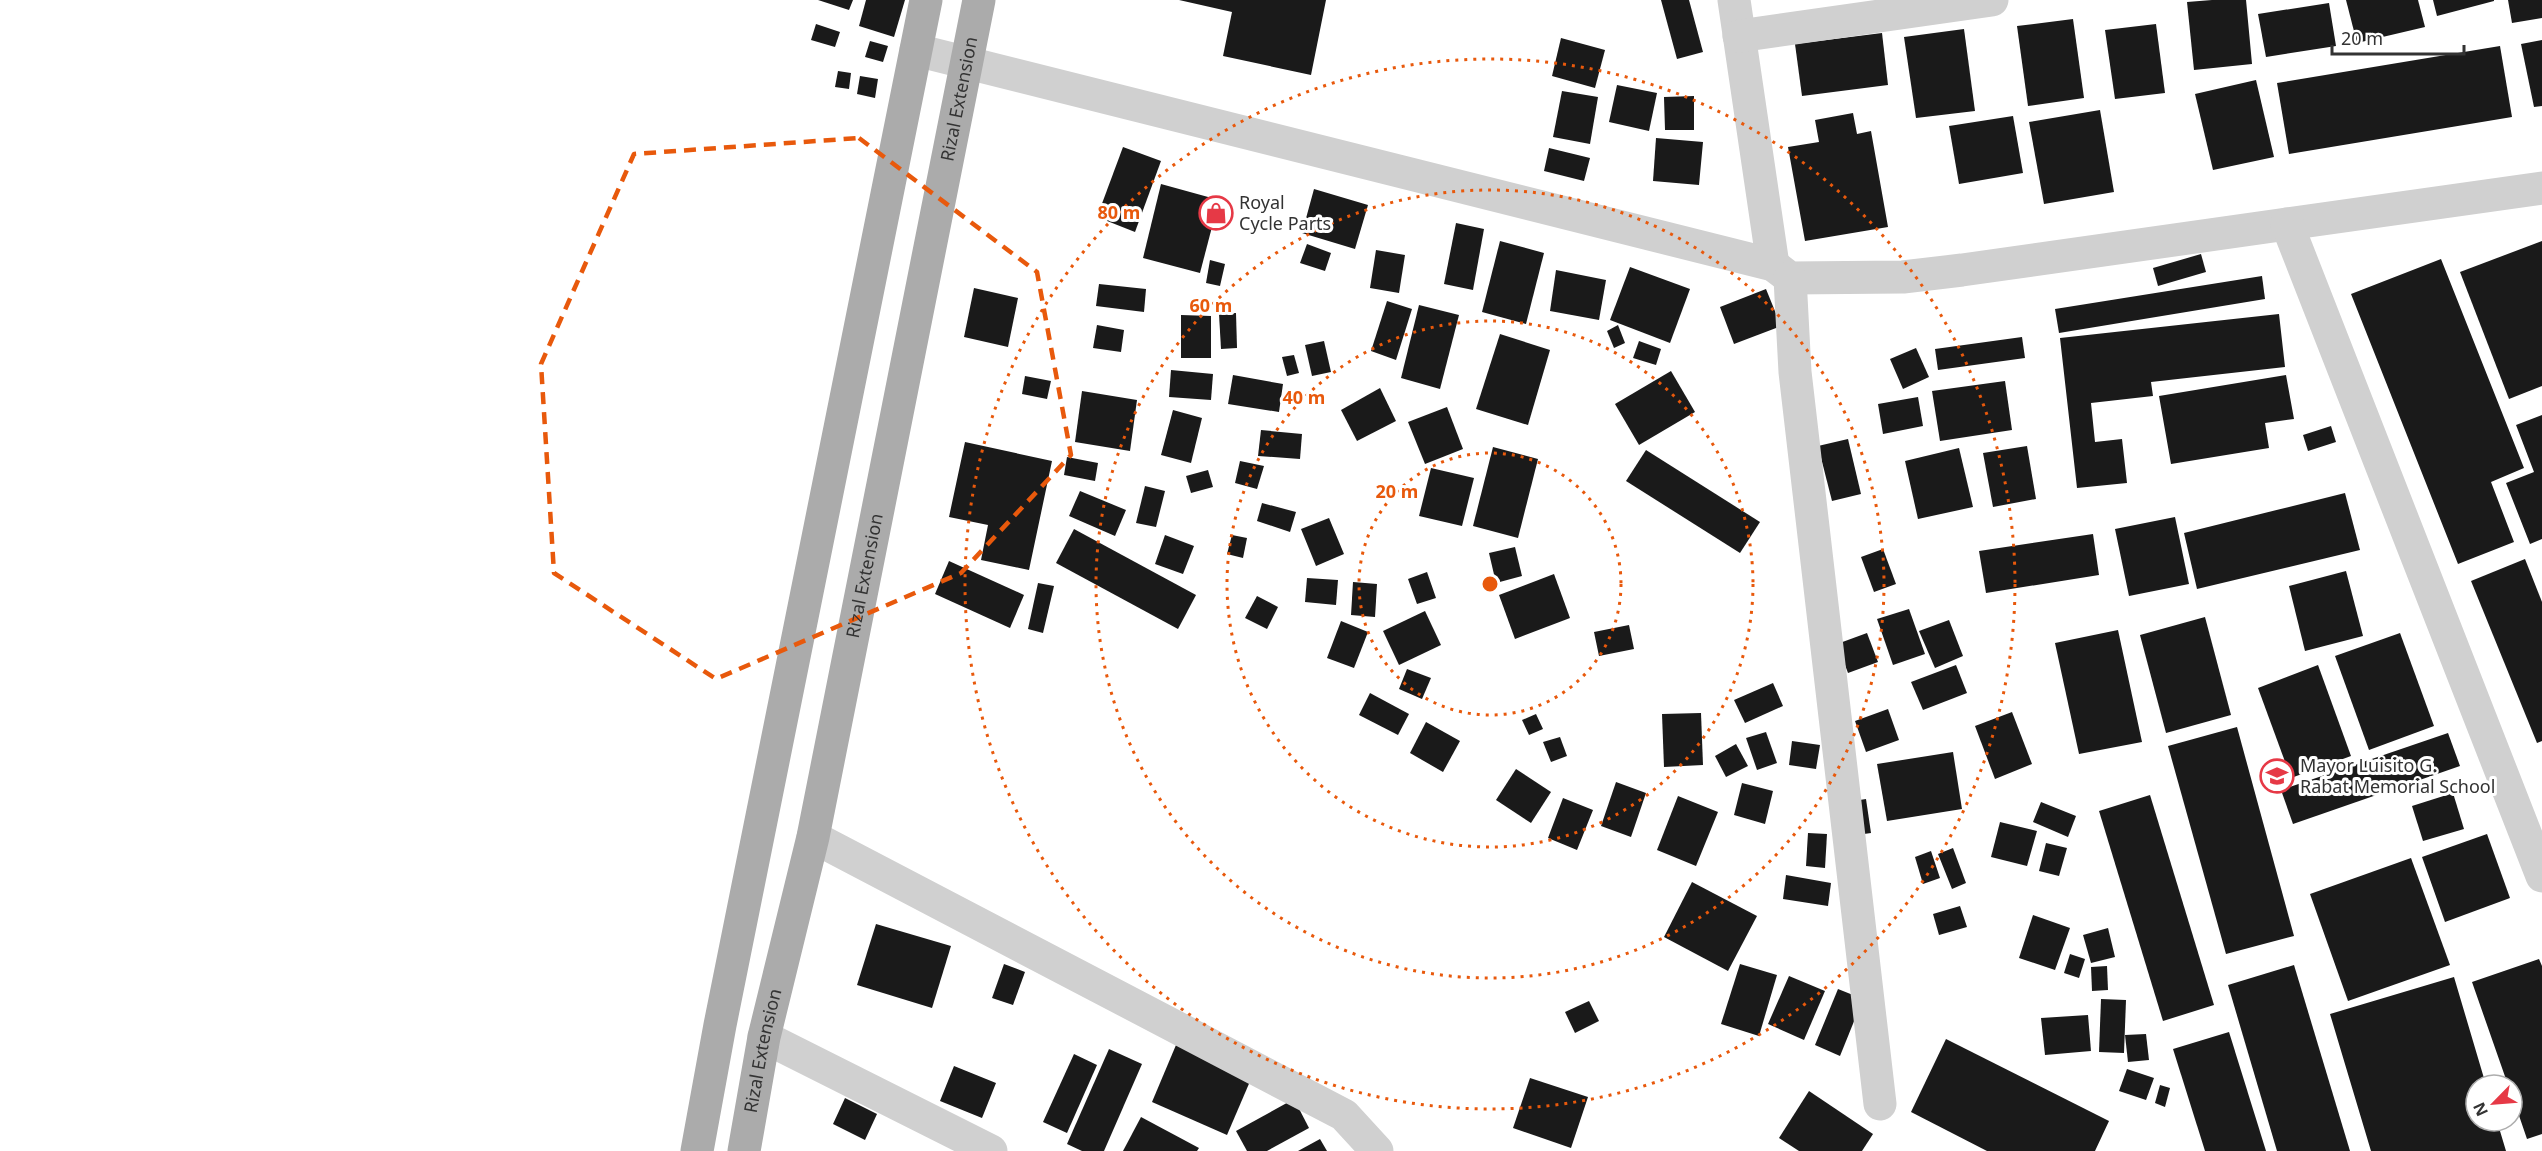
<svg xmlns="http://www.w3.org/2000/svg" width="2542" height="1151" viewBox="0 0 2542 1151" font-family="'Noto Sans',sans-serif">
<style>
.building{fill:#1a1a1a}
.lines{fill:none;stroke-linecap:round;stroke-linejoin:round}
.minor{stroke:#d0d0d0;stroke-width:33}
.major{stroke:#ababab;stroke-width:33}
.marked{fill:none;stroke:#e8590c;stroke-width:4.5;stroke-dasharray:12 8;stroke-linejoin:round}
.ring{fill:none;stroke:#e8590c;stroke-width:3;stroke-dasharray:3 6}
.labels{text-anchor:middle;stroke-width:6;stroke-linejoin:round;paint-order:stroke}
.street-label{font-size:18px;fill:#333;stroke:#fff}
.poi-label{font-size:18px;fill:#333;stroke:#fff;text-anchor:start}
.centre{fill:#e8590c;stroke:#fff;stroke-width:3}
.ring-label{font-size:18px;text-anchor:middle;font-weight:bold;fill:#e8590c;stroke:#fff;stroke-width:6;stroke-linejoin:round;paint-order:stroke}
</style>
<rect width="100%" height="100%" fill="#fff"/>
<g class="building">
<polygon points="818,0 853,0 849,10"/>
<polygon points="866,0 905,0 894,37 859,26"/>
<polygon points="1179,0 1326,0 1311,75 1223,56 1232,12"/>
<polygon points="1661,0 1689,0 1703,52 1677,59"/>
<polygon points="2212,0 2246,0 2252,64 2194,70 2187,2"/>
<polygon points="2346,0 2418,0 2425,27 2357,43"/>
<polygon points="2433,0 2494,0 2494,1 2437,16"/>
<polygon points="2508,0 2542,0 2542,18 2512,23"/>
<polygon points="2329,3 2336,46 2266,57 2258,14"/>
<polygon points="2073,19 2084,98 2028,106 2017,26"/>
<polygon points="816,24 840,32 835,47 811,40"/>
<polygon points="2156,24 2165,93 2115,99 2105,30"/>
<polygon points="1964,29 1975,111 1916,118 1904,37"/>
<polygon points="1882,33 1888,85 1802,96 1795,44"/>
<polygon points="1561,38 1605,50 1595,88 1552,76"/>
<polygon points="2542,40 2542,106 2534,107 2521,44"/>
<polygon points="870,41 888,46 883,62 865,57"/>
<polygon points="2500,46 2512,117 2289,154 2277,83"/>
<polygon points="838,71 851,73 849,89 835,87"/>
<polygon points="860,76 878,79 875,98 857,94"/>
<polygon points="2256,80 2274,157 2213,170 2195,94"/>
<polygon points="1617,85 1657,93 1649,131 1609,122"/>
<polygon points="1562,91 1598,97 1590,144 1553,137"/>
<polygon points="1694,96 1694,130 1665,130 1664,97"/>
<polygon points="2100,110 2114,192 2044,204 2029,122"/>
<polygon points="1853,113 1857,134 1871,131 1888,227 1805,241 1788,147 1819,142 1815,120"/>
<polygon points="2013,116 2023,173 1959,184 1949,126"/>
<polygon points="1656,138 1703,142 1699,185 1653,181"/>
<polygon points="1123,147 1161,161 1135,232 1097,217"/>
<polygon points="1549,148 1590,158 1584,181 1544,171"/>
<polygon points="1161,184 1219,200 1200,273 1143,258"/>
<polygon points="1314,189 1368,205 1355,249 1302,233"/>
<polygon points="1456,223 1484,229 1473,290 1444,284"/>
<polygon points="1500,241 1544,253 1526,324 1482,312"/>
<polygon points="2542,241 2542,386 2509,399 2460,272"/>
<polygon points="1307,244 1331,253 1325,271 1300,263"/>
<polygon points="1376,250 1405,255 1399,293 1370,288"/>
<polygon points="2201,254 2206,272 2158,286 2153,268"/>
<polygon points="2441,259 2524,468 2491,482 2514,542 2458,564 2351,294"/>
<polygon points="1210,260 1225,264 1220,286 1206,283"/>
<polygon points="1630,267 1690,289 1670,343 1610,320"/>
<polygon points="1556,270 1606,280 1599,320 1550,311"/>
<polygon points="2262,276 2265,299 2059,333 2055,309"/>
<polygon points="1099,284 1146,289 1144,312 1096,306"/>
<polygon points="974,288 1018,298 1008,347 964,337"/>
<polygon points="1766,289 1781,326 1734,344 1720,307"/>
<polygon points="1387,301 1412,309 1396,360 1371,351"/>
<polygon points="1419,305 1459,315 1440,389 1401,378"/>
<polygon points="1236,313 1237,348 1221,349 1219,314"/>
<polygon points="2279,314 2285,367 2151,382 2153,396 2091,403 2095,442 2122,439 2127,483 2077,488 2060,338"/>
<polygon points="1181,315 1211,316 1211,358 1181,358"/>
<polygon points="1097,325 1124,330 1121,352 1093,348"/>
<polygon points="1618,325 1625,343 1614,348 1607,331"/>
<polygon points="1500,334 1550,350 1528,425 1476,409"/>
<polygon points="2022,337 2025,358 1938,370 1935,349"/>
<polygon points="1324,341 1331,372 1312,376 1305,345"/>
<polygon points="1639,341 1661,349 1656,365 1633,358"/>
<polygon points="1916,348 1929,377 1903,389 1890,359"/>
<polygon points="1294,355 1299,373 1287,376 1282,357"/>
<polygon points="1171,370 1213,374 1211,400 1169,397"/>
<polygon points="1671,371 1695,412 1639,445 1615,404"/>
<polygon points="1233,375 1283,384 1279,412 1228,404"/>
<polygon points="2286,375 2294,419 2265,423 2269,448 2171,464 2159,396"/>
<polygon points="1025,376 1051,381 1047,399 1022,394"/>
<polygon points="2005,381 2012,430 1940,441 1932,391"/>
<polygon points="1380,388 1396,421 1357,441 1341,410"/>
<polygon points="1082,391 1137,400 1130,451 1075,442"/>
<polygon points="1918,397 1923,426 1883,434 1878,404"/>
<polygon points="1447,407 1463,449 1425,464 1408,422"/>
<polygon points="1173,410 1202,418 1191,463 1161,455"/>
<polygon points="2542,415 2542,539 2530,544 2506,483 2534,472 2516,425"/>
<polygon points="2331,426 2336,442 2308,451 2303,435"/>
<polygon points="1261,430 1302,434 1300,459 1258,456"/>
<polygon points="1848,439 1861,494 1832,501 1818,446"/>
<polygon points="965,442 1052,461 1029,570 981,560 988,525 949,517"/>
<polygon points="2027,446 2036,499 1993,507 1983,453"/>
<polygon points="1493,447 1538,459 1518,538 1473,526"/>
<polygon points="1959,448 1973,507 1918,519 1905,461"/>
<polygon points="1646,450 1760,522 1740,553 1626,481"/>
<polygon points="1067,457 1098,463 1095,481 1064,475"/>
<polygon points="1240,461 1264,466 1257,489 1235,483"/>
<polygon points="1431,468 1474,478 1462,526 1419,516"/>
<polygon points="1208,470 1213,487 1191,493 1186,476"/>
<polygon points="1145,486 1165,491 1156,527 1136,523"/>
<polygon points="1080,491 1126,510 1115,536 1069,516"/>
<polygon points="2345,493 2360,550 2197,589 2184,533"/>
<polygon points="1262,503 1296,512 1290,532 1257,521"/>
<polygon points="2175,517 2189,584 2129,596 2115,529"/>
<polygon points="1329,518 1344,554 1316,566 1301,529"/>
<polygon points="1074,529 1196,595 1178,629 1056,563"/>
<polygon points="2093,534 2099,575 1986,593 1979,551"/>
<polygon points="1165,535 1194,546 1183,574 1155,564"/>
<polygon points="1232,535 1247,538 1243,558 1227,554"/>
<polygon points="1515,547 1522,576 1496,583 1489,553"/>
<polygon points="1883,549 1896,584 1874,592 1861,557"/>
<polygon points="2525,559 2542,602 2542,741 2537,743 2471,581"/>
<polygon points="949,561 1024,595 1010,628 935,594"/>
<polygon points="2346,571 2363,636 2305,651 2289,586"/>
<polygon points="1427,572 1436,598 1417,604 1408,579"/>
<polygon points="1554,574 1570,618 1515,639 1499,595"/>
<polygon points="1307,578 1338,580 1336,605 1305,602"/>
<polygon points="1353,582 1377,584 1375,617 1351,615"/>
<polygon points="1038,583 1054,586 1043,633 1028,629"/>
<polygon points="1257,596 1278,607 1267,629 1245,618"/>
<polygon points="1909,609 1925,654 1893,665 1877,619"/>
<polygon points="1425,611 1441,645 1399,665 1383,631"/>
<polygon points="2205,617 2231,715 2166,733 2140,635"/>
<polygon points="1949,620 1963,656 1935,668 1919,631"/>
<polygon points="1341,621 1368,632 1354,668 1327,658"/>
<polygon points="1629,625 1634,649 1599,656 1594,632"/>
<polygon points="2118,630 2142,742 2079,754 2055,643"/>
<polygon points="1867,633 1878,662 1848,673 1837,644"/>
<polygon points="2400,633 2434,726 2369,750 2335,656"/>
<polygon points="1956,665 1967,693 1923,710 1911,682"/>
<polygon points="2318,665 2351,756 2291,778 2258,688"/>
<polygon points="1407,669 1431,678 1422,699 1399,689"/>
<polygon points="1773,683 1783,706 1745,723 1734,700"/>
<polygon points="1370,693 1409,714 1398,735 1359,715"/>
<polygon points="1888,709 1899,740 1866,752 1855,721"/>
<polygon points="2012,712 2032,764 1995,779 1975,726"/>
<polygon points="1701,713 1703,765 1664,767 1662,714"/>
<polygon points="1536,714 1543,729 1529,735 1522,720"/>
<polygon points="1426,722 1460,741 1443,772 1410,753"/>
<polygon points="2237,727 2294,936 2226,954 2168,746"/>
<polygon points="1766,732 1777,763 1757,770 1746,738"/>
<polygon points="2448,733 2460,766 2293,824 2281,790"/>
<polygon points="1560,737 1567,756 1551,762 1543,742"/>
<polygon points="1792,741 1820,745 1816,769 1789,765"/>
<polygon points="1736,744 1748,766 1726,777 1715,756"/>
<polygon points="1953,752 1962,809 1887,821 1877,764"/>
<polygon points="1516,769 1551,792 1531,823 1496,800"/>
<polygon points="1616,782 1646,793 1631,837 1601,826"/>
<polygon points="1742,783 1773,791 1765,824 1734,815"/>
<polygon points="2453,793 2464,829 2423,841 2412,806"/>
<polygon points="2150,795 2214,1005 2163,1021 2099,811"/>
<polygon points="1678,796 1718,812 1696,866 1657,850"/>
<polygon points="1563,798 1593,810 1577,850 1548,838"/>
<polygon points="1866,799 1871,833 1857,835 1853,801"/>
<polygon points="2041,802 2076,816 2068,837 2033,822"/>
<polygon points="2000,822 2037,831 2027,866 1991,857"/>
<polygon points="1808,833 1827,834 1825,868 1806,866"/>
<polygon points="2487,834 2510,898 2445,922 2422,857"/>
<polygon points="2046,843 2067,848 2059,876 2039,871"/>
<polygon points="1953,848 1966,883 1952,889 1938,854"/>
<polygon points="1931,851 1940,878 1923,884 1915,857"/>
<polygon points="2411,858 2450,965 2348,1001 2310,894"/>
<polygon points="1786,875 1831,883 1828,906 1783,899"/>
<polygon points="1692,882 1757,916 1728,971 1664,937"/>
<polygon points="1960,906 1967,927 1939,935 1933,914"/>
<polygon points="2033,915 2070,928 2055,970 2019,958"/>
<polygon points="876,924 951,946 932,1008 857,985"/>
<polygon points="2108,928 2115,957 2091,963 2083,935"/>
<polygon points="2070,954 2085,959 2079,978 2064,973"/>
<polygon points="2539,959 2542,966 2542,1134 2527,1139 2512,1095 2512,1085 2508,1085 2472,982"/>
<polygon points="1004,964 1025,972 1013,1005 992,998"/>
<polygon points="1740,964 1777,975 1759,1036 1721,1024"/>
<polygon points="2294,965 2350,1151 2277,1151 2228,985"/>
<polygon points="2107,966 2108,990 2092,991 2091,967"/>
<polygon points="1789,976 1825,991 1804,1040 1768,1024"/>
<polygon points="2454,977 2486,1085 2476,1085 2476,1121 2497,1121 2506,1151 2371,1151 2330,1014"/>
<polygon points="1838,989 1863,999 1840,1056 1815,1045"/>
<polygon points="2101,999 2126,1000 2124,1053 2099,1052"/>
<polygon points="1589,1001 1599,1021 1575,1033 1565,1012"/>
<polygon points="2088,1015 2091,1051 2045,1055 2041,1018"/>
<polygon points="2229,1032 2266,1151 2205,1151 2173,1049"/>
<polygon points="2146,1034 2149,1060 2128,1062 2125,1035"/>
<polygon points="1946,1039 2109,1121 2095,1151 1987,1151 1911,1112"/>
<polygon points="1176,1045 1251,1079 1227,1135 1152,1102"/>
<polygon points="1109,1049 1142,1064 1104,1151 1082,1151 1067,1144"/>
<polygon points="1074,1054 1097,1065 1067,1133 1043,1122"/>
<polygon points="954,1066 996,1083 982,1118 940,1101"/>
<polygon points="2127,1069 2154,1078 2146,1100 2119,1091"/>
<polygon points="1530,1078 1588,1097 1571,1148 1513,1128"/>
<polygon points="2160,1085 2170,1088 2165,1107 2155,1103"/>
<polygon points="1809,1091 1873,1134 1862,1151 1799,1151 1779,1138"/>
<polygon points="845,1098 877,1114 865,1140 833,1124"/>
<polygon points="1294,1099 1309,1128 1267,1151 1247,1151 1236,1131"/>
<polygon points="1141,1117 1199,1148 1197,1151 1123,1151"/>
<polygon points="1320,1139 1327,1151 1298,1151"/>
</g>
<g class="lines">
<g class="minor">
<polyline points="1734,0 1773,265"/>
<polyline points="1739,36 1992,0"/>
<polyline points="916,50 1773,265 1790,278 1903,277 1962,270 2542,188"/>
<polyline points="2287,224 2542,876"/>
<polyline points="1790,278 1795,372 1880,1104"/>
<polyline points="813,837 1344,1115 1377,1151"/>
<polyline points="764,1037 991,1151"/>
</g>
<g class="major">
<polyline points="697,1151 720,1025 926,0"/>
<path id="s1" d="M744 1151 764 1037 813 837 979 0"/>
</g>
</g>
<path class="marked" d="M859 138 1037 272 1071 455 961 573 716 679 554 573 541 364 634 154Z"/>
<g class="ring">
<circle cx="1490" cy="584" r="131"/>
<circle cx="1490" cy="584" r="263"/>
<circle cx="1490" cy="584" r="394"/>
<circle cx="1490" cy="584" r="525"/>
</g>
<defs>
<symbol id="shop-ring" viewBox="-11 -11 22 22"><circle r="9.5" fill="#fff" stroke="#e63946" stroke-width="1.5"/><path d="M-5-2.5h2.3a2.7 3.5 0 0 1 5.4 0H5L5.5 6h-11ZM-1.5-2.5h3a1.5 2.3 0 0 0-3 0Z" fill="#e63946"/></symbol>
<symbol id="school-ring" viewBox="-11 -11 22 22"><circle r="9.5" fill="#fff" stroke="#e63946" stroke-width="1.5"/><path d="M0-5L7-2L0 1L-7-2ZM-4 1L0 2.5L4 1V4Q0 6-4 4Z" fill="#e63946"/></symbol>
</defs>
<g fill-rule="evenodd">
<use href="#shop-ring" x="1197" y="194" width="38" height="38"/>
<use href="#school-ring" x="2258" y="757" width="38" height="38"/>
</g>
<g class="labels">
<g class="street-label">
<text dy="6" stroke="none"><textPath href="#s1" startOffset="1074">Rizal Extension</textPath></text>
<text dy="6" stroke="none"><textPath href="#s1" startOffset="588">Rizal Extension</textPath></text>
<text dy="6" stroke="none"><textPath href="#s1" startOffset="102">Rizal Extension</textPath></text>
</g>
<g class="poi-label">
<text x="1239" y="209">Royal<tspan x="1239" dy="21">Cycle Parts</tspan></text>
<text x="2300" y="772">Mayor Luisito G.<tspan x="2300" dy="21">Rabat Memorial School</tspan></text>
</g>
</g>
<circle cx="1490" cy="584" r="9" class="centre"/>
<g class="ring-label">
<text x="1119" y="219">80 m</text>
<text x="1211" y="312">60 m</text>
<text x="1304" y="404">40 m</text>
<text x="1397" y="498">20 m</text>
</g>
<g transform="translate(2494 1103) rotate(245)"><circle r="28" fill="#ffffff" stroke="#adadad" stroke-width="1.5"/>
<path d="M0-4.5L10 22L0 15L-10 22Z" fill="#e63946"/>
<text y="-9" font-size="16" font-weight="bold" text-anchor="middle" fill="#333333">N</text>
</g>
<path d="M2332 45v9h132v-9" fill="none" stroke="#333333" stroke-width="3"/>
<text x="2341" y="45" font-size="18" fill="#333333" stroke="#ffffff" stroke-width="4.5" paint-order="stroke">20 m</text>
</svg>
